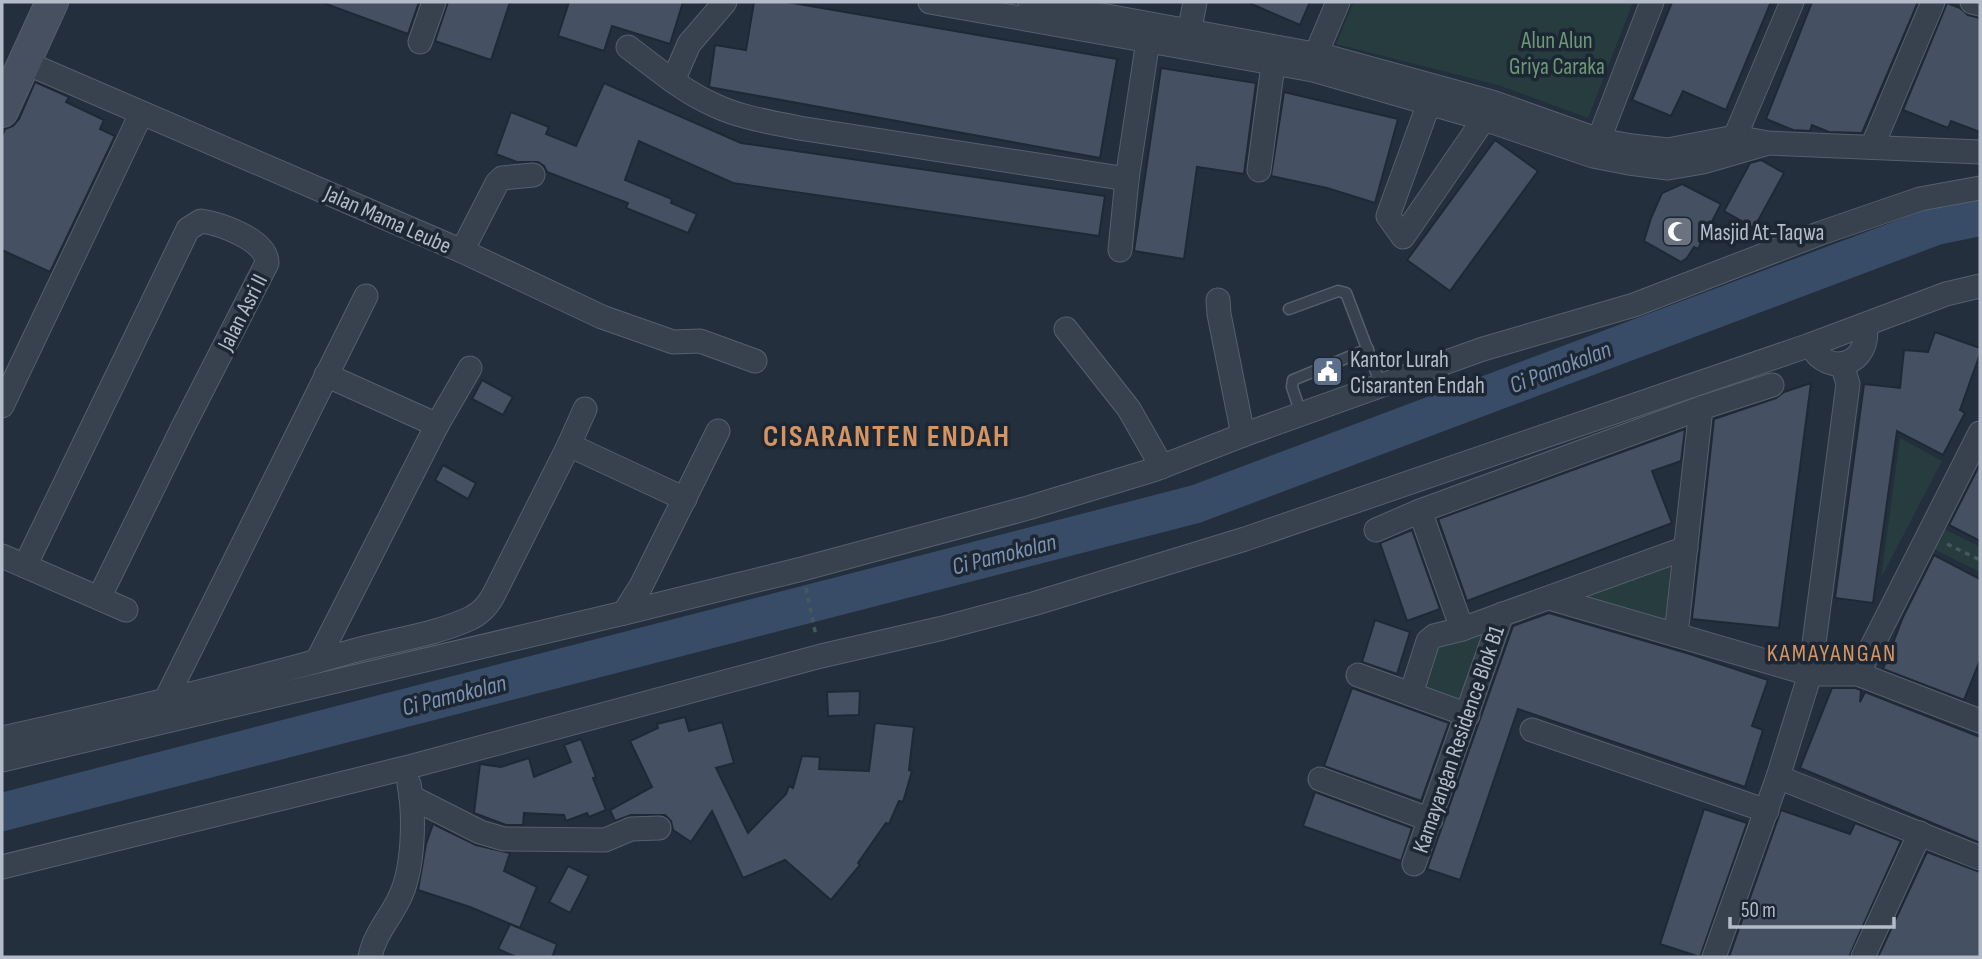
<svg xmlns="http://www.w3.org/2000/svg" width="1982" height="959" viewBox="0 0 1982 959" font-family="'Sofia Sans Condensed',sans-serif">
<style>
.green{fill:#263c3f}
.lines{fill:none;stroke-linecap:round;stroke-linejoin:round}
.river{stroke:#394c67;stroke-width:38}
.building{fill:#455162;stroke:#1f2835;stroke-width:2}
.service-casing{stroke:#565f6c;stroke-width:13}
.minor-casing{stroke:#565f6c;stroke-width:25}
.secondary-casing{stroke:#565f6c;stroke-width:34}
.path{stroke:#44595c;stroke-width:3.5;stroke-dasharray:5 5;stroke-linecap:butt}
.service{stroke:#38414e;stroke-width:10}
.minor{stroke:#38414e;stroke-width:23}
.secondary{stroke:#465061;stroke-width:32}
.labels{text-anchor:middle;stroke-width:7;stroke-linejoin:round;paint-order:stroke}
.park-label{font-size:23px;fill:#6b9a76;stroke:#1d2633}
.street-label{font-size:23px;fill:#b4bcc9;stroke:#1d2633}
.poi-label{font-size:23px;fill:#b4bcc9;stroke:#1d2633;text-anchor:start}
.water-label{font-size:24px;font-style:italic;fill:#7c92b1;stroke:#1d2633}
.neighbourhood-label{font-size:24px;letter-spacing:2px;fill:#d59563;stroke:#1d2633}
.district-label{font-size:30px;font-weight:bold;letter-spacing:2px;fill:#d59563;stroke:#1d2633}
</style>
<rect width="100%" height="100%" fill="#242f3e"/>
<g class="green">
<polygon points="1354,2 1633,2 1588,118 1498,85 1336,44"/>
<polygon points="1900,438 1942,461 1881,578"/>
<polygon points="1940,527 1980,547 1980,572 1930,547"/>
<polygon points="1682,552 1673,631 1558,598"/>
<polygon points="1497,619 1466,711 1414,693 1430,644"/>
</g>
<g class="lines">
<polyline class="river" points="2,812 1196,504 1936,226 1980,217"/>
</g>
<g class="building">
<polygon points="326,2 419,2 408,34 326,4"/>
<polygon points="448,2 510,2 491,60 435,41"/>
<polygon points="569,2 683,2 670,44 612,26 604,51 558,36"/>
<polygon points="754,2 787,2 1117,59 1100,158 709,87 715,45 746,50"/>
<polygon points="1247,2 1310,2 1300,25"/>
<polygon points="1672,2 1771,2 1726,110 1683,91 1671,116 1632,100"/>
<polygon points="1812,2 1918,2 1862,133 1829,132 1812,125 1810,131 1793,130 1766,119"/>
<polygon points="1947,3 1960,8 1968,15 1980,18 1980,132 1951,121 1948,128 1903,110"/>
<polygon points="1161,68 1256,83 1244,174 1197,167 1184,259 1134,251"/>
<polygon points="35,82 69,97 66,102 104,120 100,129 115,136 50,272 2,250 2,136 5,129 13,126 19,119"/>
<polygon points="604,83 741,143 1105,196 1099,236 733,183 639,141 625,180 672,199 671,203 697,214 688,233 626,208 628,203 547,172 544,166 538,162 517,162 496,154 511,112 549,127 546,134 576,146"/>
<polygon points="1284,92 1398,119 1375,203 1327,188 1271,176"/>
<polygon points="1495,140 1538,171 1450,291 1407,260"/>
<polygon points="1761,160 1784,173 1754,228 1724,211 1750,163"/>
<polygon points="1682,184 1721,204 1698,249 1694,247 1687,258 1681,262 1644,241 1651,218 1662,193"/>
<polygon points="1935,332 1980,348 1980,354 1960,410 1965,413 1943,455 1897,431 1873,603 1835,598 1864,384 1900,388 1904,350 1928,352"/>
<polygon points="482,380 513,397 503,415 472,399"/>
<polygon points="1811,383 1779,628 1692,619 1714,419 1776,398 1784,392"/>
<polygon points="1685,429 1681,461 1652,471 1672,523 1467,601 1438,519"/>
<polygon points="1980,464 1980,541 1949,525"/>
<polygon points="443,465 476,483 468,499 435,480"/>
<polygon points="1412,530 1440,609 1407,621 1380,543"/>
<polygon points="1934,555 1980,579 1980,660 1964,700 1883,669 1903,617"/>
<polygon points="1549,613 1690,654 1768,680 1752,726 1763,730 1745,787 1518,709 1460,880 1427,869 1513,626"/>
<polygon points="1375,620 1410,632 1397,674 1362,662"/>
<polygon points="1352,688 1449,723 1421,801 1324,766"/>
<polygon points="1832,688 1855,688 1861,690 1860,702 1865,692 1980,737 1980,843 1800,768"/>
<polygon points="860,691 859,715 828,716 827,692"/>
<polygon points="685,717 689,731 722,722 734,763 716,768 748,833 786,794 789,786 793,788 802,756 820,757 819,769 869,771 875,723 914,727 909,770 912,771 903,802 899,801 889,824 886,823 858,863 860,865 831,900 785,860 743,878 712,811 691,842 673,830 671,821 665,815 631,815 615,821 610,810 652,787 630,741 658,728 657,724"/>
<polygon points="581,739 596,777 593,778 606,810 589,817 587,813 566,821 564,815 524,813 523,825 506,825 474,813 480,764 501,767 529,758 534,777 571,762 564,745"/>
<polygon points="1315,792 1412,828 1401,861 1303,826"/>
<polygon points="1704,809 1747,823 1700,957 1660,944"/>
<polygon points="1781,810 1850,834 1855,823 1901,841 1849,957 1729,957"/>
<polygon points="433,824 476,845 510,853 504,871 537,887 520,928 470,907 418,890 426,844"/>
<polygon points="1927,852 1980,872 1980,957 1878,957"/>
<polygon points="568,866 589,876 570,913 549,902"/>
<polygon points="510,924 557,944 552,957 516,957 498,949"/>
</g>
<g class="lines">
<defs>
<g id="service">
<polyline points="1289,309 1338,291 1346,293 1381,385"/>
<polyline points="1301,414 1292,387 1293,380 1368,349"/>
</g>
<g id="minor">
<polyline points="930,2 1313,70 1484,119 1593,156 1629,163 1668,168 1703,162 1765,144"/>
<polyline points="1030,2 1325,56 1492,102 1599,140 1632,146 1668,150 1735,137 1768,143 1980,152"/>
<polyline points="1972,2 1980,4"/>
<polyline points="420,42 434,2"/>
<polyline points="1187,43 1195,2"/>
<path d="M628 47C655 67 682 91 714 105 741 118 771 122 799 128L1127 179"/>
<polyline points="24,62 462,251 602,317 673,342 700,341 755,361"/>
<polyline points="1313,67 1316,54 1338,2"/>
<polyline points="673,81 689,44 725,2"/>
<polyline points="1429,103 1388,216 1403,237 1484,119"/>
<polyline points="1872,147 1933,2"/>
<polyline points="1736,151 1735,137 1792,2"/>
<polyline points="1594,152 1652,2"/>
<polyline points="1259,170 1275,50"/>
<polyline points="1120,250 1127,179 1150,27"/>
<polyline points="462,251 497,183 502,178 533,175"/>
<polyline points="1218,300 1219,314 1243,435"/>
<polyline points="1066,329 1129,409 1162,467"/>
<path d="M1810 345C1829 379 1872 364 1865 325"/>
<polyline points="326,375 437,425"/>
<polyline points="2,406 141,114"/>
<polyline points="569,445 685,499"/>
<polyline points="1376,530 1420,511 1701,408"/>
<polyline points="2,556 126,610"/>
<path d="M25 566 188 229 201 221C221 224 267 240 267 263L182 429 99 598"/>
<polyline points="1549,598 1810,674 1858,674 1980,721"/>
<polyline points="624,613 641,586 718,431"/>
<polyline points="1462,629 1686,548"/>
<polyline points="1676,635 1701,408 1772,385"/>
<polyline points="317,661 437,425 470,368"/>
<polyline points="1858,674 1980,433"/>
<polyline points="1358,675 1468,715"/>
<polyline points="1411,694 1428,641 1434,636 1462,629 1420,511"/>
<polyline points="169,710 165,701 366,296"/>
<polyline points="1532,730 1767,811"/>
<path d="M2 738C120 712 237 684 353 651 392 640 435 635 471 618 482 612 487 606 493 596L569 445 585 409"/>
<polyline points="2,760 624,613 802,569 1028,508 1153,470 1243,435 1483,349 1634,305 1821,233 1920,199 1980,188"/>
<polyline points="1778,777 1980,858"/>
<polyline points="1320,779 1431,820"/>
<polyline points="411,797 480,832 504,839 605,840 631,829 659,828"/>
<polyline points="1414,864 1502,614"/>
<polyline points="2,867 405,768 821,656 943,628 1033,604 1245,539 1810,345 1946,294 1980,286"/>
<path d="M370 957C374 935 390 918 399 899 414 870 415 815 409 784"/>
<polyline points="1714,957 1778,777 1810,674 1848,384 1842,364"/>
<polyline points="1863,957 1920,833"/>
</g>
<polyline id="secondary" points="2,111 52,2"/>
</defs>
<use href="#service" class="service-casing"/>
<use href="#minor" class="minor-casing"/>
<use href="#secondary" class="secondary-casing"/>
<g class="path">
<polyline points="1947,544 1980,560"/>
<polyline points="806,588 816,636"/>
</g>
<use href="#service" class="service"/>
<use href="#minor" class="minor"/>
<use href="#secondary" class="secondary"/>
</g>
<defs>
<symbol id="mosque-square" viewBox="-11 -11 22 22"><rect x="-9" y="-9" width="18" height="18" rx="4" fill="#6b7280" stroke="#1d2633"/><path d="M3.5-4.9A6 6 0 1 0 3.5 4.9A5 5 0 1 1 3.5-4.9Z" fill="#fff"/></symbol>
<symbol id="civic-square" viewBox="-11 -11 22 22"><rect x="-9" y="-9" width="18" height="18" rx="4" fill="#5c6f8a" stroke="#1d2633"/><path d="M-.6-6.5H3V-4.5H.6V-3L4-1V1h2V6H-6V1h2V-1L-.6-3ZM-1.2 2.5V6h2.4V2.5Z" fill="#fff"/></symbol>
</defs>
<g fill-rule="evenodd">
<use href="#mosque-square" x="1660" y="214" width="35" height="35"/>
<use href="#civic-square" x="1310" y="354" width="35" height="35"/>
</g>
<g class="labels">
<g class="park-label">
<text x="1557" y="48">Alun Alun<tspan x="1557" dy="26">Griya Caraka</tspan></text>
</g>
<g class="street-label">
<text transform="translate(388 219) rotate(24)" y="8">Jalan Mama Leube</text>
<text transform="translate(242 312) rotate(-63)" y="8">Jalan Asri II</text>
<text transform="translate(1458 739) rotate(-71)" y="8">Kamayangan Residence Blok B1</text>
</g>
<g class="poi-label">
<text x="1700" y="240">Masjid At-Taqwa</text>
<text x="1350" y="367">Kantor Lurah<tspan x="1350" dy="26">Cisaranten Endah</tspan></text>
</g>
<g class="water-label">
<text transform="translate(1560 367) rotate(-21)" y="8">Ci Pamokolan</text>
<text transform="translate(1004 554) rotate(-14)" y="8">Ci Pamokolan</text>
<text transform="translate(454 695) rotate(-14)" y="8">Ci Pamokolan</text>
</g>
<g class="neighbourhood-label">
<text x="1832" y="661">KAMAYANGAN</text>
</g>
<g class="district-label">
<text x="887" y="446">CISARANTEN ENDAH</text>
</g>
</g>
<rect width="1982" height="959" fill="none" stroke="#b4bcc9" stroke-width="7"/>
<path d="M1730 917v10h164v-10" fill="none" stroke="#b4bcc9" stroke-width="3.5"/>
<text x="1741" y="917" font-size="21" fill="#b4bcc9" stroke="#1d2633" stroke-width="5" paint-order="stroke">50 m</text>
</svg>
